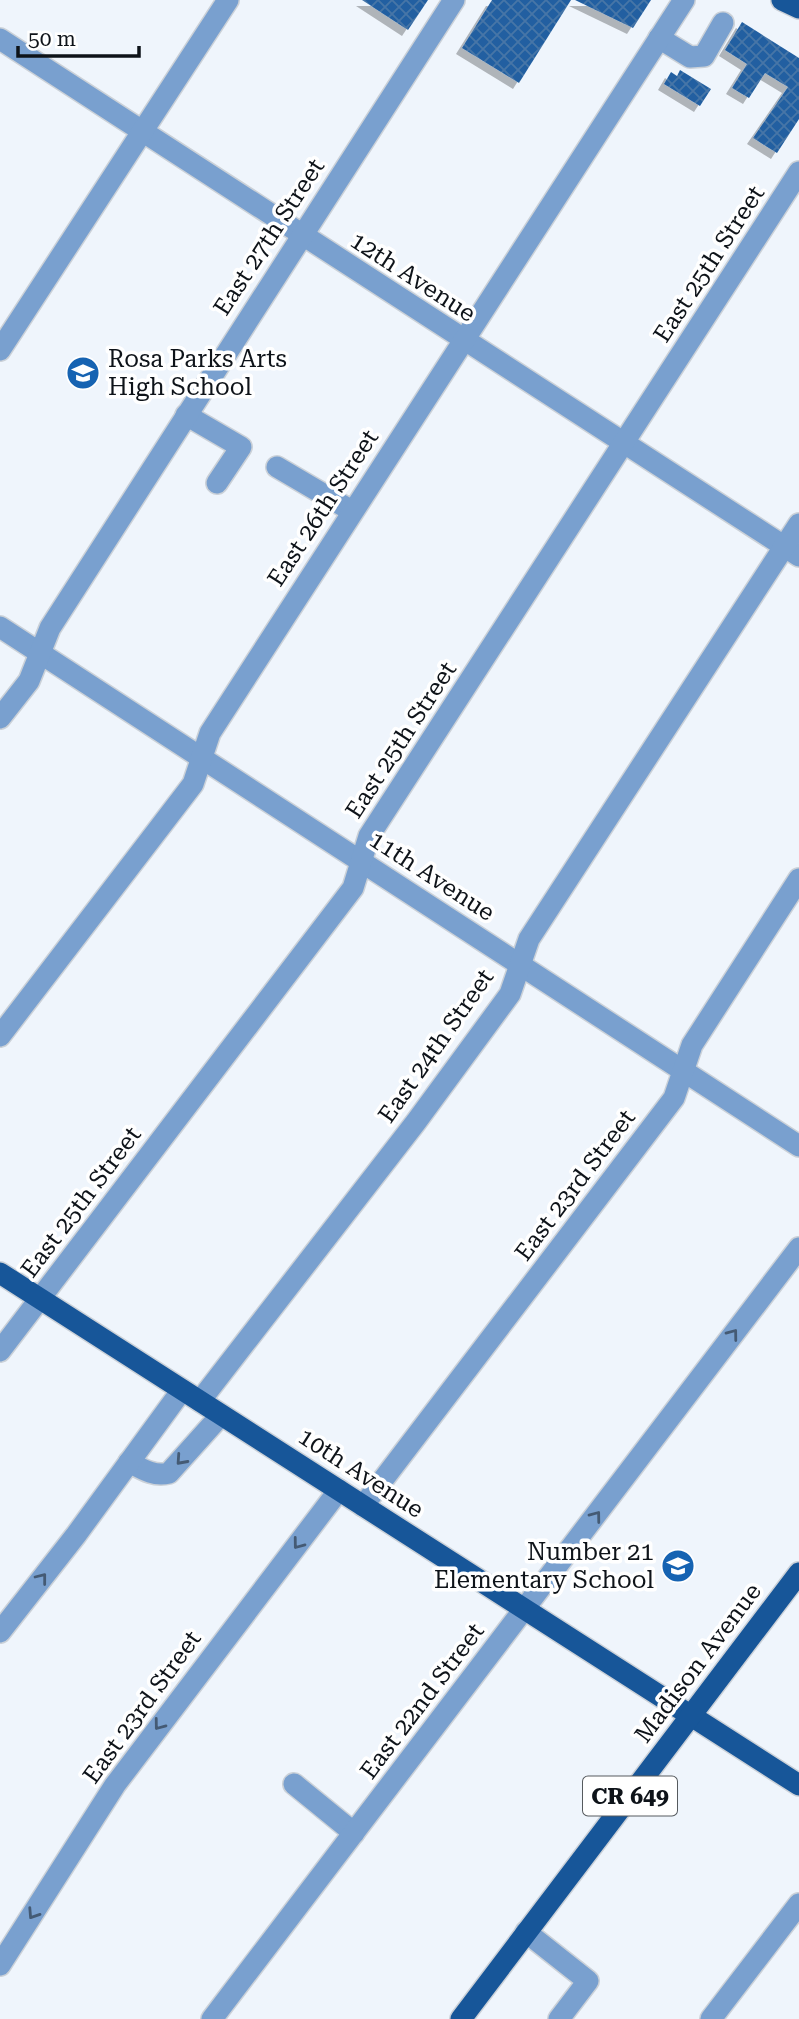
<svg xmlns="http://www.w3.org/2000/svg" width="799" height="2019" viewBox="0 0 799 2019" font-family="'Roboto Serif',serif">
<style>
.building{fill:url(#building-cross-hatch);filter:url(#shadow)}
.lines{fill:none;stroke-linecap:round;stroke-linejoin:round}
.minor-casing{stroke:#cbd1d8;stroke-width:24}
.major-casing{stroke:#cbd1d8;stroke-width:24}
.minor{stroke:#79a0cf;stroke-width:21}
.major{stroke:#175699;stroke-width:21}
.oneway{stroke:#445a74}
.labels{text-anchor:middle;stroke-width:7;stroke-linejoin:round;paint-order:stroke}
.shield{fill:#fff;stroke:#565a5e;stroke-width:2}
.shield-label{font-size:23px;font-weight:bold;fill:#0e1319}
.street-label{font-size:24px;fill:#0e1319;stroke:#fff}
.poi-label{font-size:24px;fill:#0e1319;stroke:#fff;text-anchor:start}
</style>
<defs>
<pattern id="building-cross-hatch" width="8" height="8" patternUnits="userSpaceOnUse" patternTransform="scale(1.75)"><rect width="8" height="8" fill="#225fa1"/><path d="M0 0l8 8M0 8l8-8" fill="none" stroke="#4775a7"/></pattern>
<filter id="shadow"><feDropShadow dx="-6" dy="6" stdDeviation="0" flood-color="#0004"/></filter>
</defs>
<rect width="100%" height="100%" fill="#eff5fc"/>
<g class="building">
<polygon points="362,0 428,0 408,30"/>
<polygon points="492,0 571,0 519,83 462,48"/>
<polygon points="575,0 651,0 633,28"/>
<polygon points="742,22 799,58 799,119 777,153 753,138 788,87 765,73 749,98 732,88 747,64 725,50"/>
<polygon points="680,70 711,89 700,106 664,84 671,72 677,76"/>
</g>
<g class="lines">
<defs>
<g id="minor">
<polyline points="659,38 690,57 704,56 723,23"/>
<polyline points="0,39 799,556"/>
<polyline points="0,350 228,0"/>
<polyline points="186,415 241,447 217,483"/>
<polyline points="277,467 352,511"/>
<polyline points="0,627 799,1146"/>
<polyline points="0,718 29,681 50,628 454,0"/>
<polyline points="0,1036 193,784 210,733 684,0"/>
<polyline points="0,1351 353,888 369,836 799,172"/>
<polyline points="200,1401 416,1122 510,994 529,939 799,524"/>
<path d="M129 1462C142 1469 154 1477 169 1473L221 1415"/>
<polyline points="363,1506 674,1098 692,1045 799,879"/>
<polyline points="0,1632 76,1535 182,1390"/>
<polyline points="294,1784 354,1833"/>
<polyline points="526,1932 588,1981 559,2019"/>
<polyline points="0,1965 115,1785 339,1490"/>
<polyline points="212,2019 799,1248"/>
<polyline points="711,2019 799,1904"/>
</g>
<g id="major">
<polyline points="782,0 799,8"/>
<polyline points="0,1273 799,1785"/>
<polyline points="461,2019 799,1573"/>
</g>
</defs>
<use href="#minor" class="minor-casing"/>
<use href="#major" class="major-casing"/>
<use href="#minor" class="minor"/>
<use href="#major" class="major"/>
</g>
<defs><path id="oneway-chevron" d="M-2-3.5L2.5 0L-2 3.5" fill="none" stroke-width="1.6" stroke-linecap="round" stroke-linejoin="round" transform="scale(1.75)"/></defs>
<g class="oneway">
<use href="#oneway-chevron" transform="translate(733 1334) rotate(-53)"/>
<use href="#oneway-chevron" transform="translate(181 1460) rotate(132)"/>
<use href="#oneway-chevron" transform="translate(596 1516) rotate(-53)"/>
<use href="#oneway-chevron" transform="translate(298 1544) rotate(127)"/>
<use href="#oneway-chevron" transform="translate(42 1578) rotate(-52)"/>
<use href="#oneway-chevron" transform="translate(159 1725) rotate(127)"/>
<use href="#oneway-chevron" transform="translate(33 1914) rotate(123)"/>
</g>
<defs>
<symbol id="school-disc" viewBox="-11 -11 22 22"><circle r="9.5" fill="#1663b2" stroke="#fff"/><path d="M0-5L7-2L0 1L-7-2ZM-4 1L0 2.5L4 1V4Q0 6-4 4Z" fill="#fff"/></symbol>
</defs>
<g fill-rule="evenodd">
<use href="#school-disc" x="64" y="354" width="38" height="38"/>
<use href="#school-disc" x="659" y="1547" width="38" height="38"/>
</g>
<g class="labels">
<rect class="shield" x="583" y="1776.5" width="94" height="39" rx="5"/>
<g class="shield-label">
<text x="630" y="1804">CR 649</text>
</g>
<g class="street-label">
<text transform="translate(269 237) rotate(-57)" y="8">East 27th Street</text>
<text transform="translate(709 264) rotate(-57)" y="8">East 25th Street</text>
<text transform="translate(413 277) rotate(33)" y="8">12th Avenue</text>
<text transform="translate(323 508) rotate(-57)" y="8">East 26th Street</text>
<text transform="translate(401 740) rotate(-57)" y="8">East 25th Street</text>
<text transform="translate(432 876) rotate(33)" y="8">11th Avenue</text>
<text transform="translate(436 1046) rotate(-55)" y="8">East 24th Street</text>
<text transform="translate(575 1185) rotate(-53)" y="8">East 23rd Street</text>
<text transform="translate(81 1202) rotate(-53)" y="8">East 25th Street</text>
<text transform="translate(361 1473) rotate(33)" y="8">10th Avenue</text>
<text transform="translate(698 1663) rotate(-53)" y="8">Madison Avenue</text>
<text transform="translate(422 1701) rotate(-53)" y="8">East 22nd Street</text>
<text transform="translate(142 1707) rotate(-54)" y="8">East 23rd Street</text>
</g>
<g class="poi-label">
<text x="108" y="367">Rosa Parks Arts<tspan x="108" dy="28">High School</tspan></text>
<text x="654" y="1560" text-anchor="end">Number 21<tspan x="654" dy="28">Elementary School</tspan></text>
</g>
</g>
<path d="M18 46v10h121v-10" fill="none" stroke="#0e1319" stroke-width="3.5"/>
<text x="28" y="46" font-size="21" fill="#0e1319" stroke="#ffffff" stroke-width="5" paint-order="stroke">50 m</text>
</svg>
